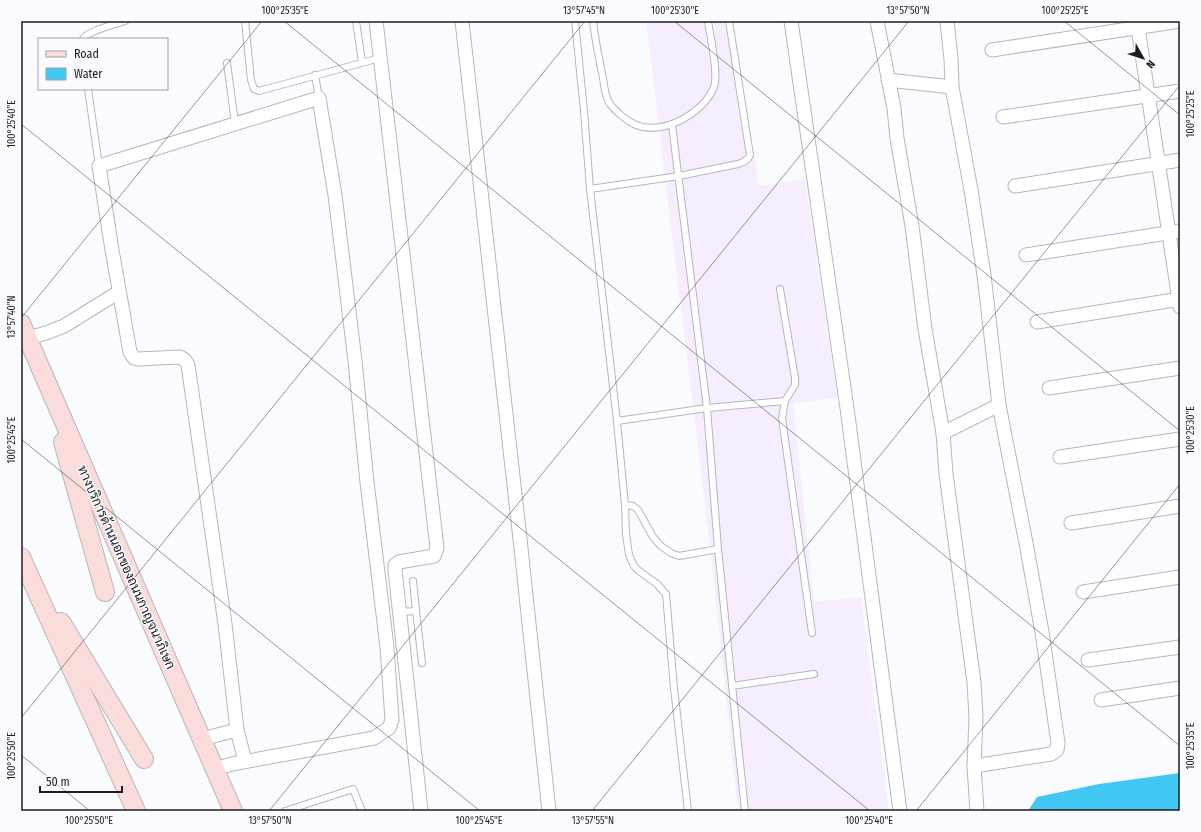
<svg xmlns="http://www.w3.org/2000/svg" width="1201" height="832" viewBox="0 0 1201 832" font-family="'Fira Sans Condensed',Sarabun,sans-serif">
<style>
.education{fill:#f6edfe}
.water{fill:#40c8f2}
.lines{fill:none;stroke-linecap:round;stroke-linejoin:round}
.service-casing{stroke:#b5b7be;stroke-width:8}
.minor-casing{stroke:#b5b7be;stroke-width:15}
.secondary-casing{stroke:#b5b7be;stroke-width:20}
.service{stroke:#fff;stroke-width:6}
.minor{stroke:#fff;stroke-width:13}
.secondary{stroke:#fadcda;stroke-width:18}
.ticks{fill:none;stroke:#1c1d20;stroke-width:1;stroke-opacity:0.45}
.labels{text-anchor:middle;stroke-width:3;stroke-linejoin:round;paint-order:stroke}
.street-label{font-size:13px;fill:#1c1d20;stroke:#fafbfe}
.neatline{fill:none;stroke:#1c1d20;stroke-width:1.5}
.ticks-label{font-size:10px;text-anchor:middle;fill:#1c1d20}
</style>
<rect width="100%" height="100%" fill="#fafbfe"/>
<polygon class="education" points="646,21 733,21 759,186 805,179 837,398 793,403 814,602 861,597 889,811 738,811 711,554"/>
<polygon class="water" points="1180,773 1180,811 1028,811 1037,797 1099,784"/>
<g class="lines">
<defs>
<g id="service">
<polyline points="245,21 251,80 254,89 259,91 380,58"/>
<polyline points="356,21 362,62"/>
<polyline points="575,21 584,111 590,189 617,421 625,505 626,534 629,555 634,566 639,571 657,584 666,594 674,688 688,811"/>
<path d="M593 21C595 40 599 59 603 78 604 86 605 97 610 104 616 112 627 121 636 125 663 136 704 113 714 87 719 74 710 36 708 21"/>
<path d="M83 39C89 30 114 25 125 21"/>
<polyline points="227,63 235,123"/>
<polyline points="315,75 319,98"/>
<polyline points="88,89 99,166"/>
<polyline points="672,125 707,408 718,549 745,811"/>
<path d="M590 189 679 176 738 164C743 162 748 161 750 155L729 21"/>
<polyline points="780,289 795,378 795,385 785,401"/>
<polyline points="617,421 707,408 785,401 782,418 812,633"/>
<polyline points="625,505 633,506 638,510 653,537 661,546 671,553 679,556 718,549"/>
<polyline points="416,611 422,663"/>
<polyline points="399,612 416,611 413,581"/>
<polyline points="732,686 814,674"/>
<polyline points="285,811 353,789 362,811"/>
</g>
<g id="minor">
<polyline points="376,21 437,548 434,556 399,562 395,565 395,570 421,811"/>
<polyline points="462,21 520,539 549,811"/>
<polyline points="791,21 847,408 900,811"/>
<polyline points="877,21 894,108 897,138 912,226 925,329 943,433 946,474 974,682 976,718 974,766 977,811"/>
<polyline points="947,21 951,59 952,87 971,190 984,275 999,405 1026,543 1042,632 1058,743 1057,750 1051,754 974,766"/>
<polyline points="1137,21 1180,307"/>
<polyline points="992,50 1180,21"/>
<polyline points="888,80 952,87"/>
<polyline points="1003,117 1180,91"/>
<polyline points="1015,186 1180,160"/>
<polyline points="1026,255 1180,231"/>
<polyline points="1037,322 1180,299"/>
<polyline points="28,338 46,333 64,326 119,292"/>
<polyline points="1049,388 1180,368"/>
<polyline points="943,433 999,405"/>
<polyline points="1060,457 1180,439"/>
<polyline points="1071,523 1180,506"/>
<polyline points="1083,592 1180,577"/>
<polyline points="1088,660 1180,647"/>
<polyline points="1101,700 1180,688"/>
<polyline points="202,739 237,730"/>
<polyline points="215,769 232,764 374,738 389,728 392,720 387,647 367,482 355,361 335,195 319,98 99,166 112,250 130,352 134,358 138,359 180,357 185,360 188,365 225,624 237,730 245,761"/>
</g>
<g id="secondary">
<polyline points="21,323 233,811"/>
<polyline points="63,442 105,592"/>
<polyline points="21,557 136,811"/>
<polyline points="61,622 144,759"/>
</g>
</defs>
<use href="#service" class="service-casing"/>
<use href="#minor" class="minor-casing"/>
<use href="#secondary" class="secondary-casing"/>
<use href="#service" class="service"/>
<use href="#minor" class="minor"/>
<use href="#secondary" class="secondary"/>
</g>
<path class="ticks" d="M284 21 1180 746M674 21 1180 431M1064 21 1180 115M21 124 870 811M21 318 262 21M21 439 480 811M21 718 585 21M21 755 90 811M269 811 909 21M592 811 1180 85M916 811 1180 484"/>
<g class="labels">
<g class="street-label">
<text transform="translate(127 567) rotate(66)" y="5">ทางบริการด้านนอกของถนนกาญจนาภิเษก</text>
</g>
</g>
<rect width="1201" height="832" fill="none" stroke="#fafbfe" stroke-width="44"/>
<rect x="38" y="38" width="130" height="52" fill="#fafbfe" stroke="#a1a2a5"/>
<rect x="46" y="51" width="20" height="6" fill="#fadcda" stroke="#a1a2a5"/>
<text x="74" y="58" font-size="12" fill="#1c1d20">Road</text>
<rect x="46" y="68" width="20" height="12" fill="#40c8f2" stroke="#a1a2a5"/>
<text x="74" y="78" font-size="12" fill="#1c1d20">Water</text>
<g transform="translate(1143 58) rotate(129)" stroke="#fafbfe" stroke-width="3" paint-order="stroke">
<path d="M0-3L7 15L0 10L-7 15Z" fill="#1c1d20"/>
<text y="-6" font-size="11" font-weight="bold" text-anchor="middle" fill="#1c1d20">N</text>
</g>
<path d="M40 786v6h82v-6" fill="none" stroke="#1c1d20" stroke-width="2"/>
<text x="46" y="786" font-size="12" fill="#1c1d20" stroke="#fafbfe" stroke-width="3" paint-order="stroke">50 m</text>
<rect x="22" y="22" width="1157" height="788" class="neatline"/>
<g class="ticks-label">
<text x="285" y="14">100°25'35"E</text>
<text x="584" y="14">13°57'45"N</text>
<text x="675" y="14">100°25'30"E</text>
<text x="908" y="14">13°57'50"N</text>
<text x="1065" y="14">100°25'25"E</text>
<text transform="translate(1190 114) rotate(-90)" y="4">100°25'25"E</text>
<text transform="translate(11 124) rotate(-90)" y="4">100°25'40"E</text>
<text transform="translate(11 317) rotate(-90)" y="4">13°57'40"N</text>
<text transform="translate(1190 430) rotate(-90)" y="4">100°25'30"E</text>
<text transform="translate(11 440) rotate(-90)" y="4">100°25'45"E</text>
<text transform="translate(1190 746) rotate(-90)" y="4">100°25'35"E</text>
<text transform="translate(11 756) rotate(-90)" y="4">100°25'50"E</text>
<text x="89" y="824">100°25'50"E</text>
<text x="270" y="824">13°57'50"N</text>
<text x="479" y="824">100°25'45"E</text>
<text x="593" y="824">13°57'55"N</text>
<text x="869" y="824">100°25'40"E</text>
</g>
</svg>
